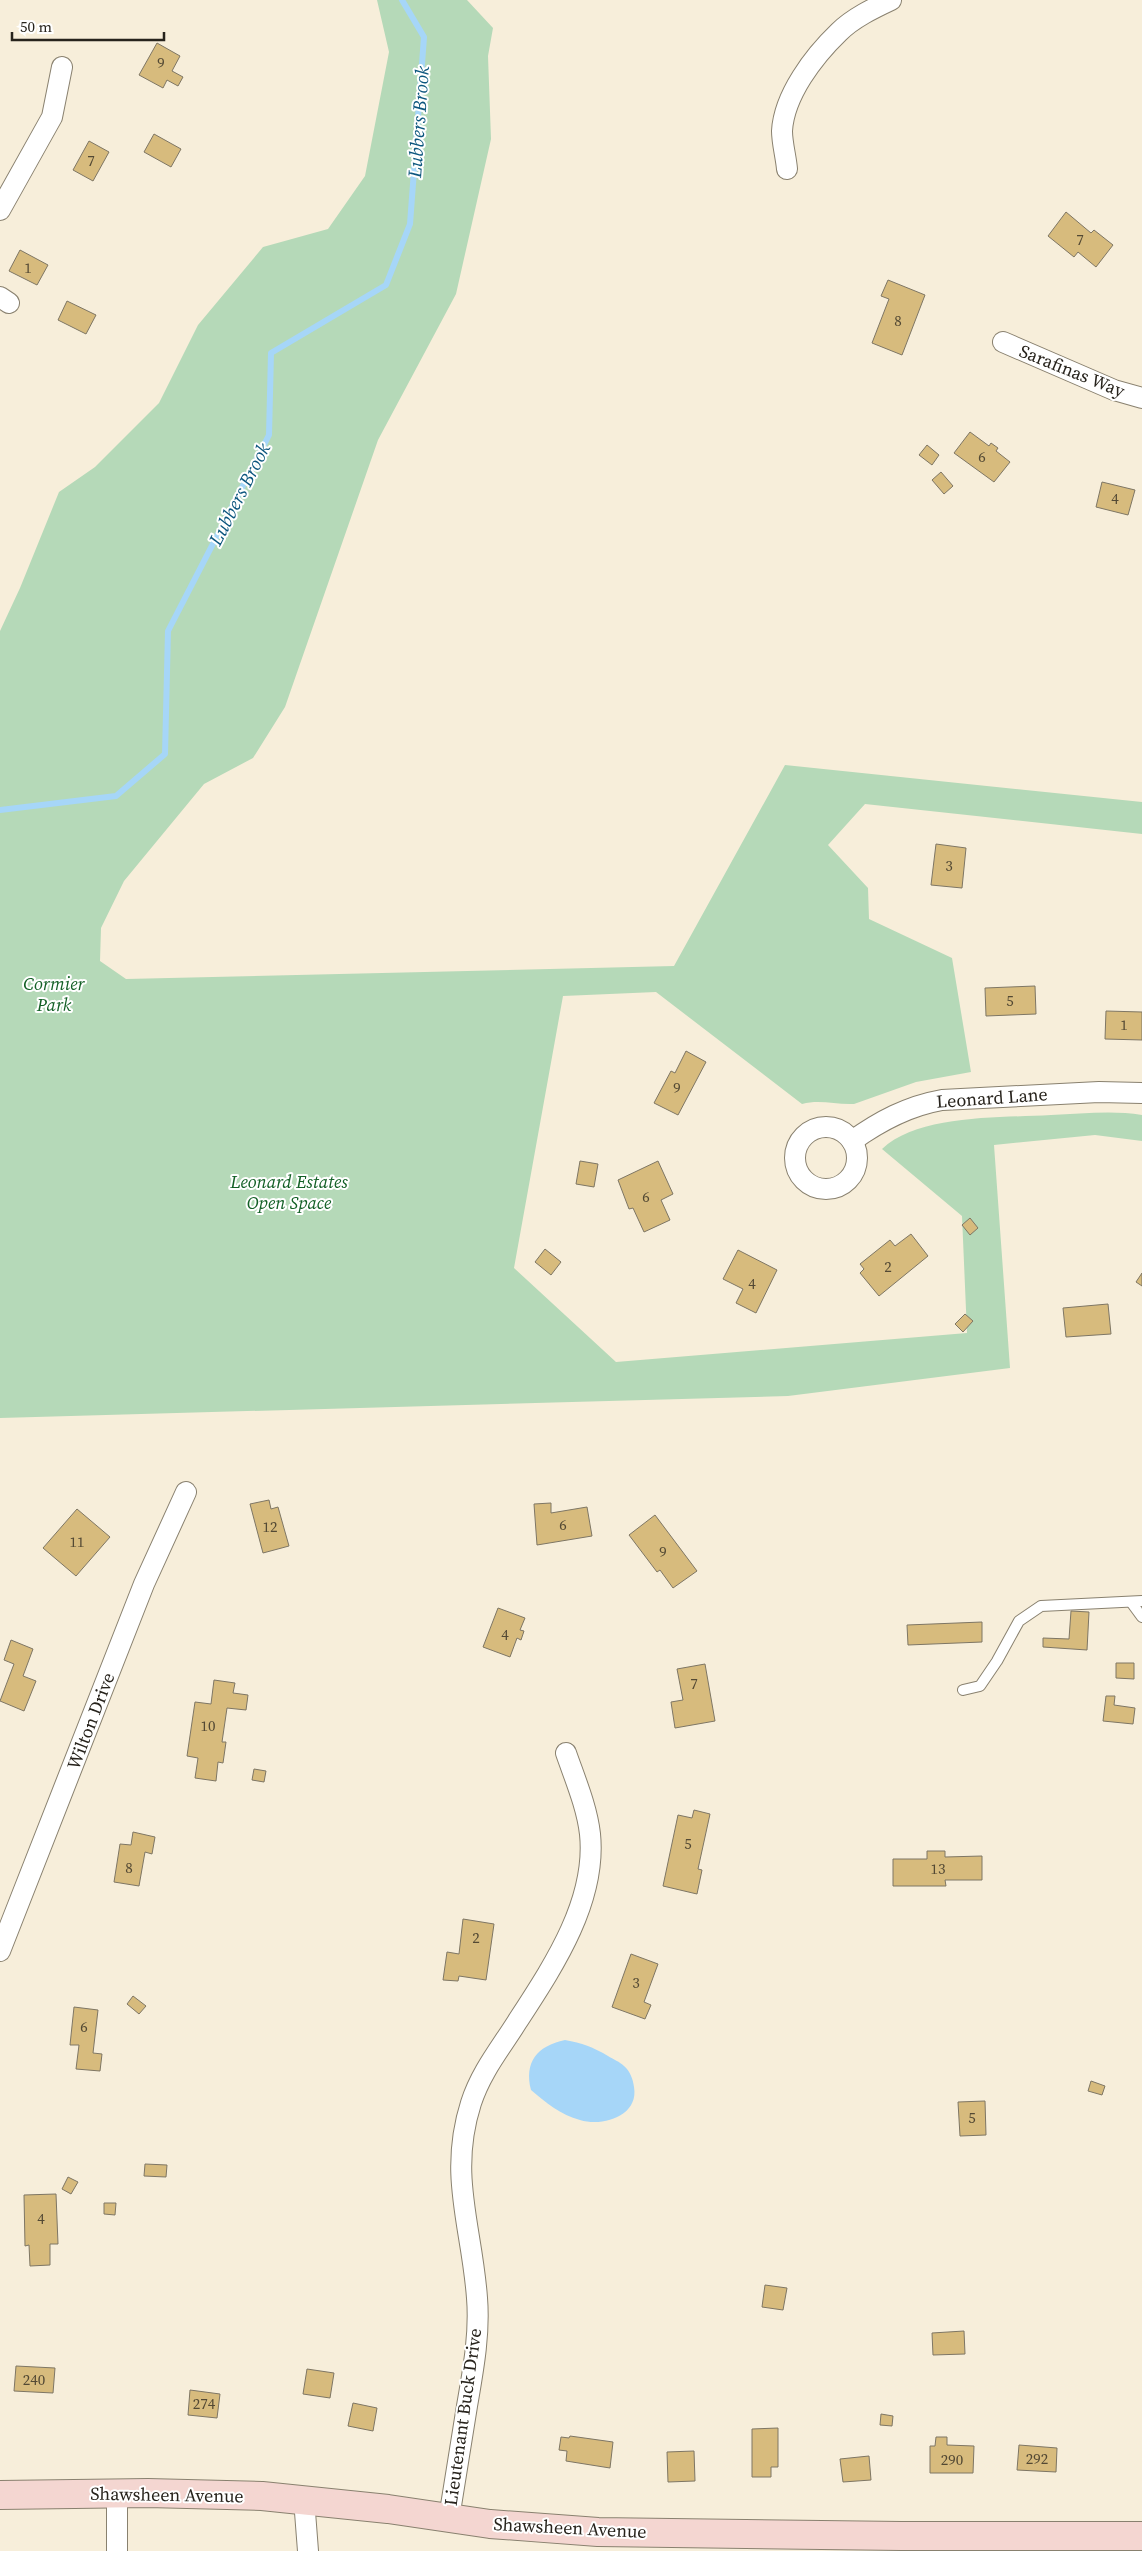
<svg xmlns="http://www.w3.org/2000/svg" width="1142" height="2551" viewBox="0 0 1142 2551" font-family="'Source Serif 4',serif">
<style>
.green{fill:#b5d9b8}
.water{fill:#a6d6f8}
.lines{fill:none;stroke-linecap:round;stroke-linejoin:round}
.stream{stroke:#a6d6f8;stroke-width:6}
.building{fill:#d7bb7d;stroke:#7e7664}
.lane-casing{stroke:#89816f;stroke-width:12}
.street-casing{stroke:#89816f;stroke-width:22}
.secondary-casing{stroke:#89816f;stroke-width:30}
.lane{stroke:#fff;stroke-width:10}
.street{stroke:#fff;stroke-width:20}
.secondary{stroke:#f4d6d1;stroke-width:28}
.labels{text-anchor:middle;stroke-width:4;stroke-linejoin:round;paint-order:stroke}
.number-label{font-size:15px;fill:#534934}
.street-label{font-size:18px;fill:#27231c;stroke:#fff}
.park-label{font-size:18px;font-style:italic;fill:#136026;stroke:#fff}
.water-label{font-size:19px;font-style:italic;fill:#0c567e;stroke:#fff}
</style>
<rect width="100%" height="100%" fill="#f7eeda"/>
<path class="green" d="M377 0H467L493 28 488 56 491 139 456 294 378 440 285 707 253 758 204 784 124 881 101 928 100 961 126 979 674 966 785 765 1142 802V834L865 804 828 845 868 888 869 919 952 958 971 1072 916 1082 854 1104C836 1105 820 1099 802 1104L656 992 563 996 514 1268 616 1362 967 1333 962 1216 882 1149C919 1114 1002 1118 1051 1115 1081 1114 1112 1110 1142 1115V1141L1095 1135 994 1145 1010 1368 788 1396 0 1418V631L20 588 59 492 95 467 159 403 198 325 263 247 328 229 365 176 389 52Z"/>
<path class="water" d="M565 2040C582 2043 593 2047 608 2056 613 2059 620 2062 624 2066 630 2071 633 2079 634 2087 639 2116 603 2127 580 2120 561 2115 545 2102 531 2090 524 2062 537 2046 565 2040Z"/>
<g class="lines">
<polyline class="stream" points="0,810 116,796 165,754 168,631 269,435 271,353 386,285 410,224 424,37 402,0"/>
</g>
<g class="building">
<polygon points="157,43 180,56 172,71 183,77 178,86 167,80 163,88 139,75"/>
<polygon points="154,134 181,149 171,167 144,152"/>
<polygon points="89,141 109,152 93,181 73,170"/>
<polygon points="1066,212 1091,233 1094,230 1113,245 1096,267 1078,252 1074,257 1048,236"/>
<polygon points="20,250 48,265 37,285 9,271"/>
<polygon points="888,280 925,295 902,355 872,343 889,299 881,296"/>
<polygon points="67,301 96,315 86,334 58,320"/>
<polygon points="970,432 989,446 991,443 998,448 996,451 1010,462 994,482 954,453"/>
<polygon points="927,445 939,455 932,465 919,455"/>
<polygon points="941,472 953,486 944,494 932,480"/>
<polygon points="1102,482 1135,490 1128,515 1096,507"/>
<polygon points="936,844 966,848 962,888 931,885"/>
<polygon points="1035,986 1036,1014 986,1016 985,988"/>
<polygon points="1106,1011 1142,1012 1142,1040 1105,1039"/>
<polygon points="686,1051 706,1062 678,1115 654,1103 671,1071 675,1073"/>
<polygon points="580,1161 598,1164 594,1187 576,1184"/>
<polygon points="658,1161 673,1194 661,1200 670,1220 644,1232 633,1208 629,1209 618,1180"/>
<polygon points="970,1218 978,1228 970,1235 962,1225"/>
<polygon points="911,1234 928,1256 879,1296 860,1273 864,1269 860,1264 890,1240 895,1246"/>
<polygon points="545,1249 561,1262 551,1275 535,1262"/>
<polygon points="738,1250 777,1270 756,1313 736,1303 743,1289 723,1279"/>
<polygon points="1142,1273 1142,1286 1136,1282"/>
<polygon points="1108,1304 1111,1334 1066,1337 1063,1308"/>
<polygon points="965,1314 973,1321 963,1332 955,1324"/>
<polygon points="269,1500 271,1509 278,1507 289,1546 263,1553 250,1504"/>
<polygon points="551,1503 551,1513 587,1507 592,1536 537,1545 534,1504"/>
<polygon points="77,1509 110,1537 76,1576 43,1548"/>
<polygon points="655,1515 697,1571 673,1588 660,1570 657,1572 629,1535"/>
<polygon points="498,1608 525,1618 520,1630 524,1631 521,1640 517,1638 510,1657 483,1647"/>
<polygon points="1071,1611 1089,1612 1087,1650 1043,1647 1043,1638 1069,1639"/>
<polygon points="982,1622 982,1642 908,1645 907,1625"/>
<polygon points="11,1640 33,1649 23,1676 36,1681 24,1711 0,1701 14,1664 4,1660"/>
<polygon points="1116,1663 1134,1663 1134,1679 1116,1678"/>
<polygon points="705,1664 715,1721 675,1728 671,1702 683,1700 677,1669"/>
<polygon points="214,1680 235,1683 233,1693 248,1695 246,1710 227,1708 222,1742 226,1742 223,1763 218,1762 216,1781 195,1778 198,1758 187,1756 195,1702 211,1704"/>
<polygon points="1106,1696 1115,1696 1114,1705 1135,1708 1133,1724 1103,1721"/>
<polygon points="254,1769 266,1771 264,1782 252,1780"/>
<polygon points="694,1810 710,1814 698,1869 702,1870 697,1894 663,1886 678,1815 692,1818"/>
<polygon points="133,1832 155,1837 152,1854 145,1852 139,1886 114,1882 120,1844 131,1845"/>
<polygon points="927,1851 945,1851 945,1857 982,1856 982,1880 945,1880 946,1886 893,1886 893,1859 927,1859"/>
<polygon points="463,1919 494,1924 486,1980 459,1976 458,1981 443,1980 447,1952 459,1954"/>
<polygon points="631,1954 658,1964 644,2002 651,2005 645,2019 612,2007"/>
<polygon points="133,1996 146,2006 139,2014 127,2004"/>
<polygon points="74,2007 98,2010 93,2053 102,2054 100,2071 76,2069 79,2045 70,2045"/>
<polygon points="1091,2081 1105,2086 1102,2095 1088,2091"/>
<polygon points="985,2101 986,2135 960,2136 958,2102"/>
<polygon points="145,2164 167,2165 166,2177 144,2176"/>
<polygon points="68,2177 78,2182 71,2194 62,2189"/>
<polygon points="56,2194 58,2244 50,2244 50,2265 30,2266 29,2245 25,2246 24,2195"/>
<polygon points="104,2203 116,2203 115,2215 104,2214"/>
<polygon points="765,2285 787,2288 783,2310 762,2307"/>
<polygon points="964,2331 965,2354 933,2355 932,2333"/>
<polygon points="16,2366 55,2368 53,2393 14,2391"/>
<polygon points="307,2369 334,2373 330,2398 303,2394"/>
<polygon points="190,2390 220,2394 217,2418 188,2415"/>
<polygon points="353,2403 377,2408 373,2431 348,2426"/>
<polygon points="881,2414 893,2416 892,2426 880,2425"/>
<polygon points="778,2428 778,2467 771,2467 771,2477 752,2477 752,2429"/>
<polygon points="570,2436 613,2442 610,2468 566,2461 567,2451 559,2450 561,2437 569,2438"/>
<polygon points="936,2437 947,2437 947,2445 974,2446 973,2473 930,2473 930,2446 935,2446"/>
<polygon points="1019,2445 1057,2448 1056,2472 1017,2470"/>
<polygon points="694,2451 695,2481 668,2482 667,2452"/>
<polygon points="869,2456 871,2480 843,2482 840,2459"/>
</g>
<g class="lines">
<defs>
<g id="lane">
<polyline points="1131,1602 1142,1617"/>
<polyline points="963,1690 980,1686 997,1661 1019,1621 1041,1606 1142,1601"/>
</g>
<g id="street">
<path d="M787 169C786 157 782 143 782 131 784 95 814 56 839 32 853 18 874 8 891 0"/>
<polyline points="0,210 52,117 62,67"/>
<polyline points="0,297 9,303"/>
<polyline points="1003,342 1114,390 1142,398"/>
<circle cx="826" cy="1158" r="31"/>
<path d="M852 1141C880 1121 908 1106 942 1100L1099 1092 1142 1093"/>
<polyline points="0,1951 144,1584 186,1492"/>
<polyline points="117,2493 117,2551"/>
<polyline points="304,2499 308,2551"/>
<path d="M449 2518C455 2481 461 2443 467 2406 473 2371 480 2334 477 2298 472 2227 448 2175 471 2103 481 2072 500 2049 517 2022 552 1968 597 1902 590 1834 587 1807 575 1779 566 1753"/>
</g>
<polyline id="secondary" points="0,2495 148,2493 262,2496 388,2509 490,2524 598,2532 901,2536 1142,2536"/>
</defs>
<use href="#lane" class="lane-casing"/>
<use href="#street" class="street-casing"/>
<use href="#secondary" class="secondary-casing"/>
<use href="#lane" class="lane"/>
<use href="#street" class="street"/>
<use href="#secondary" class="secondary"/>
</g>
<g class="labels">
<g class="number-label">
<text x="161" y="68">9</text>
<text x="91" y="166">7</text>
<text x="1080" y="245">7</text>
<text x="28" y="273">1</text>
<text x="898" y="326">8</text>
<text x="982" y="462">6</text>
<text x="1115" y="504">4</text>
<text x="949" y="871">3</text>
<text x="1010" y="1006">5</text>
<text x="1124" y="1030">1</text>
<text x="677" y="1093">9</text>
<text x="646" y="1202">6</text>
<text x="888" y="1272">2</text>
<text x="752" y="1289">4</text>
<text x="563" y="1530">6</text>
<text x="270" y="1532">12</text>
<text x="77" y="1547">11</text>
<text x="663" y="1557">9</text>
<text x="505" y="1640">4</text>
<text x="694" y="1689">7</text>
<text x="208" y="1731">10</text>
<text x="688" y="1849">5</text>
<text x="129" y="1873">8</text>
<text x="938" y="1874">13</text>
<text x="476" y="1943">2</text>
<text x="636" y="1988">3</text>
<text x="84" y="2032">6</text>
<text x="972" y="2123">5</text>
<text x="41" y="2224">4</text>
<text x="34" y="2385">240</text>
<text x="204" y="2409">274</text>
<text x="1037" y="2464">292</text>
<text x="952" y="2465">290</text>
</g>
<g class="street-label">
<text transform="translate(1072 371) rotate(22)" y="6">Sarafinas Way</text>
<text transform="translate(992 1098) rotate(-4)" y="6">Leonard Lane</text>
<text transform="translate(91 1721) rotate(-69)" y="6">Wilton Drive</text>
<text transform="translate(463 2417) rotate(-82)" y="6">Lieutenant Buck Drive</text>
<text transform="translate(167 2495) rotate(1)" y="6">Shawsheen Avenue</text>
<text transform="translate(570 2528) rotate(3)" y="6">Shawsheen Avenue</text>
</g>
<g class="park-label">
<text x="54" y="990">Cormier<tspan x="54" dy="21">Park</tspan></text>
<text x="289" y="1188">Leonard Estates<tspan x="289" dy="21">Open Space</tspan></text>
</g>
<g class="water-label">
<text transform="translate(418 122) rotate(-86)" y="7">Lubbers Brook</text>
<text transform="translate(239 494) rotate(-63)" y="7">Lubbers Brook</text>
</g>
</g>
<path d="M12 32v8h152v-8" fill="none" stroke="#27231c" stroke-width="2.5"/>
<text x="20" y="32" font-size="15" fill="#27231c" stroke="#ffffff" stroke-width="4" paint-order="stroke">50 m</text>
</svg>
